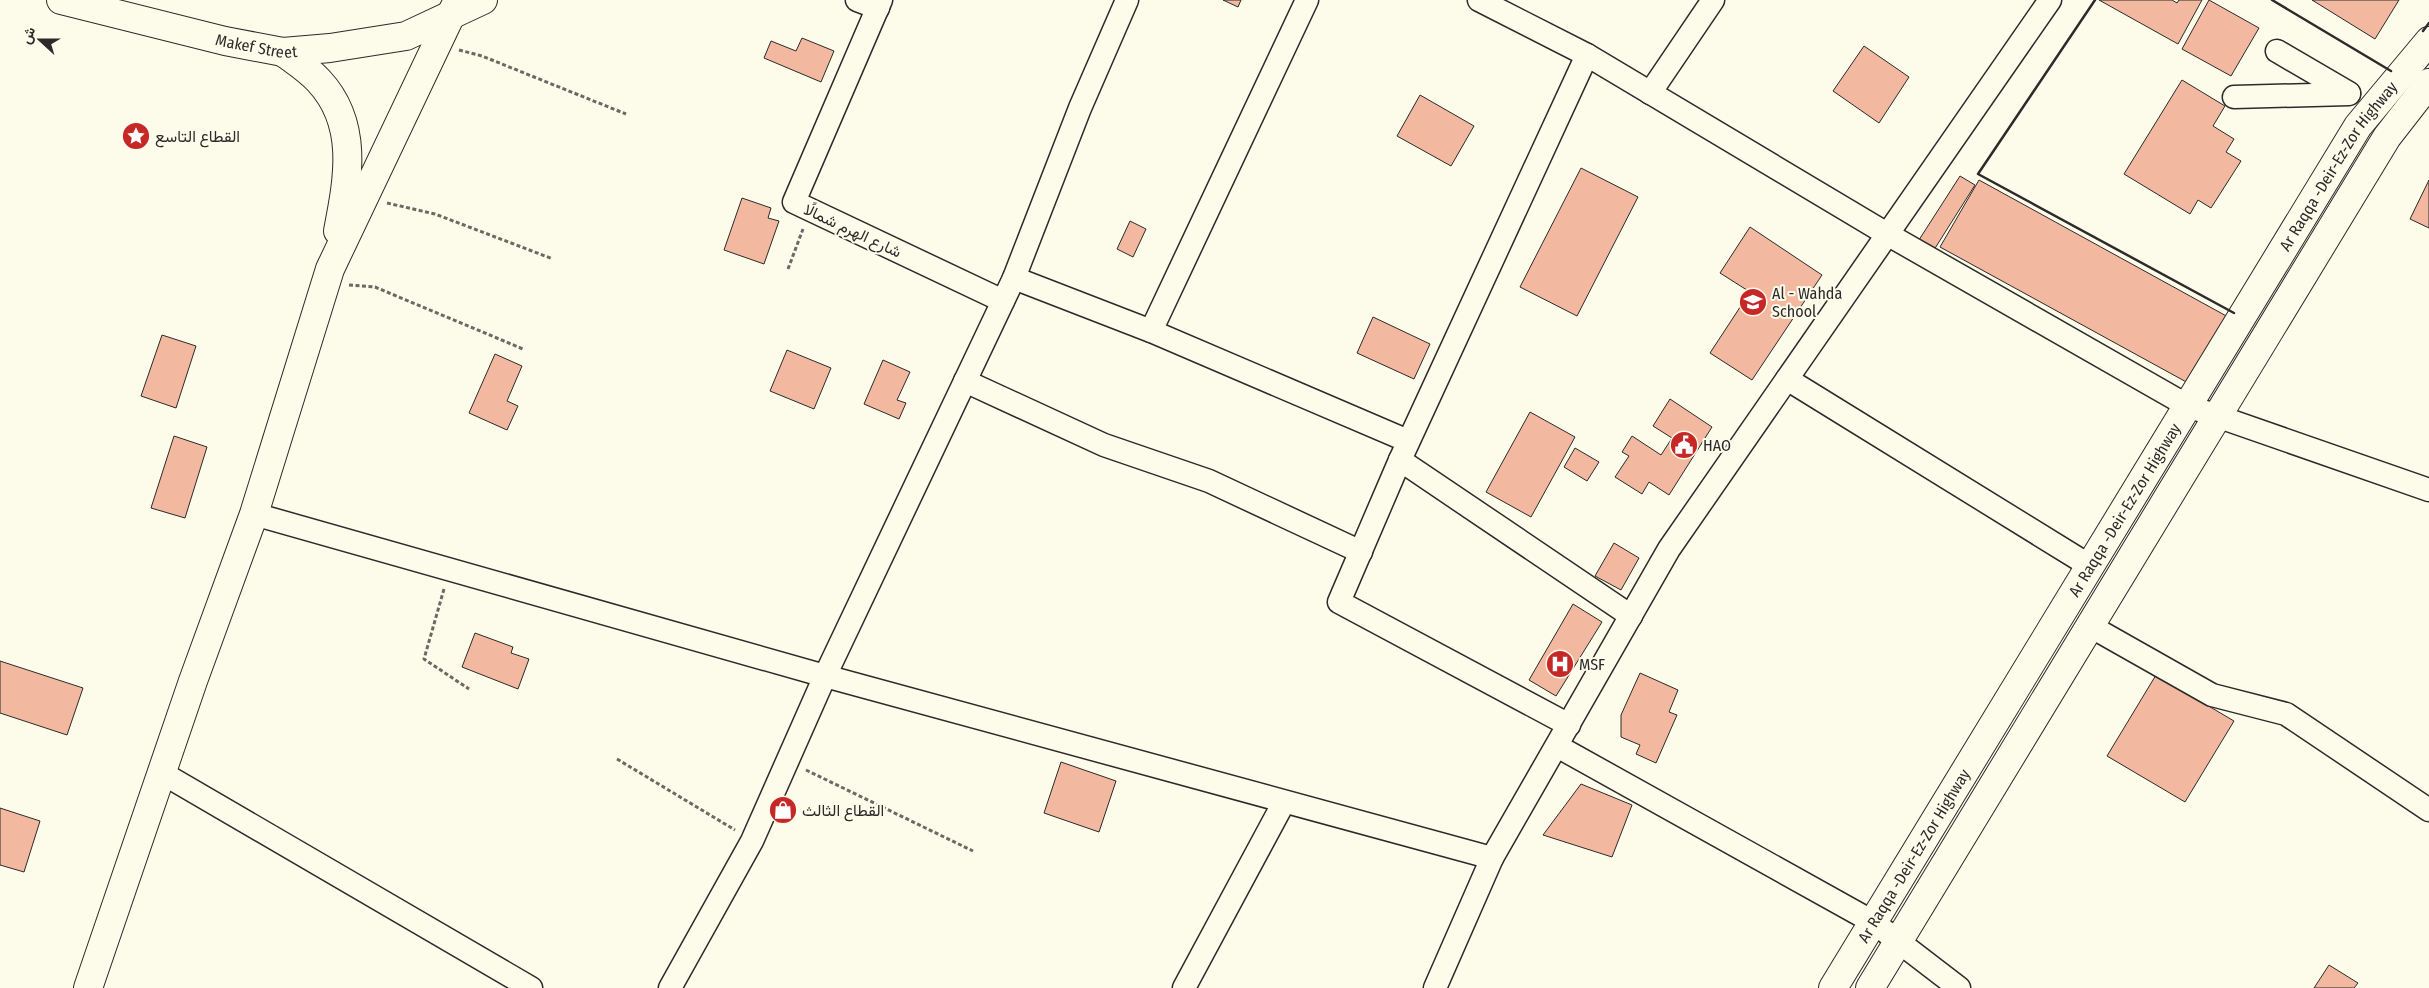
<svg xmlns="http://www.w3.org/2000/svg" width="2429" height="988" viewBox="0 0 2429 988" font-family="'Fira Sans Condensed',Vazirmatn,sans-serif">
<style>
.building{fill:#f2b8a0;stroke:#2b2b2b}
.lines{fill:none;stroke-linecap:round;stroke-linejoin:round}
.minor-casing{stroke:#2b2b2b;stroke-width:25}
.major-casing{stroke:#2b2b2b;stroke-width:30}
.path{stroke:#6a6964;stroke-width:3;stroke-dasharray:4 2.5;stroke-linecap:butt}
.minor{stroke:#fdfbea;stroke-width:22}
.major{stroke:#fdfbea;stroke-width:28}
.wall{stroke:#2b2b2b;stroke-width:2.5}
.labels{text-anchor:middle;stroke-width:4;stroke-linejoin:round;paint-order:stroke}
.street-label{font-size:16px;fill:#2b2b2b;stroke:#fdfbea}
.poi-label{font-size:16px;fill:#2b2b2b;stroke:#fdfbea;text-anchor:start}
</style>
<rect width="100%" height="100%" fill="#fdfbea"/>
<g class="building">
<polygon points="1223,0 1241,0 1238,7"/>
<polygon points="2099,0 2172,0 2177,3 2179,0 2202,0 2178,44"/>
<polygon points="2209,0 2259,28 2231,76 2182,49"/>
<polygon points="2312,0 2399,0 2375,39"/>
<polygon points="802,38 834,51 821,82 764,58 771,41 796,51"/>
<polygon points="1864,46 1909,77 1879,123 1833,91"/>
<polygon points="2182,80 2225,106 2213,126 2234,139 2226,152 2241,161 2211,208 2198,200 2190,214 2124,174"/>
<polygon points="1420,95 1474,126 1451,166 1397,136"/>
<polygon points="1581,168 1638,197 1577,316 1520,287"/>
<polygon points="1960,176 1975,185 1932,253 1917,243"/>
<polygon points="1979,180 2230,318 2190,384 1940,247"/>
<polygon points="2429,180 2429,228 2410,219"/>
<polygon points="742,198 771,208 768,218 779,221 764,264 724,250"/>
<polygon points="1130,221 1146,229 1133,257 1117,249"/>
<polygon points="1750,227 1822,275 1752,380 1710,353 1750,292 1720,273"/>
<polygon points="1373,317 1430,344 1414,379 1357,353"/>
<polygon points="162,335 196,346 176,408 141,396"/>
<polygon points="787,350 831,368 814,409 770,391"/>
<polygon points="495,354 522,366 507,401 518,406 507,430 469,413"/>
<polygon points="883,360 910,372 897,400 906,403 899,419 864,404"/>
<polygon points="1670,399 1712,427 1669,495 1649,482 1642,494 1615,477 1629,456 1622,452 1632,436 1661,455 1672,438 1653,426"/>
<polygon points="1530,412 1575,437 1531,517 1486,492"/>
<polygon points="174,436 207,447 185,518 151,508"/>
<polygon points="1575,448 1599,462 1587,481 1564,467"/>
<polygon points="1614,543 1639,558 1621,590 1595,576"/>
<polygon points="1573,604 1602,622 1556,696 1529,680"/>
<polygon points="475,633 513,647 511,653 529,659 518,689 462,667"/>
<polygon points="0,661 83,688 67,735 0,713"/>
<polygon points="1640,673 1678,690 1669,712 1677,715 1656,763 1636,754 1640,745 1621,737 1621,715"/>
<polygon points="2156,675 2234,721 2185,802 2107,756"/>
<polygon points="1061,762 1116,781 1099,832 1044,813"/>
<polygon points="1581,784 1632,805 1612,857 1543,835"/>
<polygon points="0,808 40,821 24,872 0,865"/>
<polygon points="2329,965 2358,983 2354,988 2314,988"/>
</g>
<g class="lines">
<defs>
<g id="minor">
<polyline points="857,0 878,8"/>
<polyline points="881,0 794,202 1003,301"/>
<polyline points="1479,0 1587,55 1887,234 2188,406 2429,490"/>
<polyline points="2277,51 2349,93"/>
<polyline points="1650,93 1713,0"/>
<polyline points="2234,97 2349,94"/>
<polyline points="1014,278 1151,331 1408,441"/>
<polyline points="1151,331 1307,0"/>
<polyline points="1787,379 2090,566"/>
<polyline points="965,381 1104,445 1209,481 1361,552"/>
<polyline points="1400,460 1631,616"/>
<polyline points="254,514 825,676 1492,858"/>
<polyline points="2090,626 2212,695 2286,714 2429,810"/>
<polyline points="1569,725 1339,602 1400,460 1587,55"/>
<polyline points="1557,746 1873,922 1959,988"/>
<polyline points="162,773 531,988"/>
<polyline points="670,988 752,841 825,676 1014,278 1080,108 1127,0"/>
<polyline points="1184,988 1284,802"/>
<polyline points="1435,988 1492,858 1669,549 2050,0"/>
</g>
<g id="major">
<path id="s1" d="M61 0 225 41 283 52 330 48 406 36 483 0"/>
<path d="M283 52C295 61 309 70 319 81 359 124 348 179 338 231"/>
<polyline points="88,988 193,681 254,514 330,269 458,0"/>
<path id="s2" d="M1833 988 2358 126 2429 41"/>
<polyline points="1870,988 2387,137 2429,83"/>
</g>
</defs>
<use href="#minor" class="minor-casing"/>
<use href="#major" class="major-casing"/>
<g class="path">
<polyline points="459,50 482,56 626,114"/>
<polyline points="387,203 435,214 553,259"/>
<polyline points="788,269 803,229"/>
<polyline points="349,285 375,287 523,349"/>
<polyline points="444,589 424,659 469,689"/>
<polyline points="617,759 735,830"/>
<polyline points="806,770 973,851"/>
</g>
<use href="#minor" class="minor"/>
<use href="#major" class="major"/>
<g class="wall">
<polyline points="2095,0 1978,174 2234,313"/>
<polyline points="2272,0 2391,71"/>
<polyline points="2423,31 2429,23"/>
</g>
</g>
<defs>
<symbol id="sight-disc" viewBox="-11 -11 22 22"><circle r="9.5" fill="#c62828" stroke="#fdfbea"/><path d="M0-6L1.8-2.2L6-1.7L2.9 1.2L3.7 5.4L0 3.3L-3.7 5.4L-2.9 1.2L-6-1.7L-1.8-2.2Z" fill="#fff"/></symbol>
<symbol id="school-disc" viewBox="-11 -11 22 22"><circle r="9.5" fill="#c62828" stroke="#fdfbea"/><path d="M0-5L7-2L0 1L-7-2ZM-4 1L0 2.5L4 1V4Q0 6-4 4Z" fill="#fff"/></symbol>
<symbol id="civic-disc" viewBox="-11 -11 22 22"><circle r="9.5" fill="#c62828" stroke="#fdfbea"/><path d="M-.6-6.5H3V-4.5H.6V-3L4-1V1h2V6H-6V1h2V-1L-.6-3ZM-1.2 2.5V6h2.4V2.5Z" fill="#fff"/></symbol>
<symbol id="hospital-disc" viewBox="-11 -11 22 22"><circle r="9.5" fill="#c62828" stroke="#fdfbea"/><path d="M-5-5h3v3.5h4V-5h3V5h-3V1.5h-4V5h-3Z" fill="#fff"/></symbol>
<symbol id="shop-disc" viewBox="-11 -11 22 22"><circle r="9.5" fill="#c62828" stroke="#fdfbea"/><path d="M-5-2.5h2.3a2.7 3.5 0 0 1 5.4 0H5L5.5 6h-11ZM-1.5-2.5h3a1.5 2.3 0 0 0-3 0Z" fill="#fff"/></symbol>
</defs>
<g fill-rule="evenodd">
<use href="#sight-disc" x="120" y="120" width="32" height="32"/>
<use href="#school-disc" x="1737" y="286" width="32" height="32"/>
<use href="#civic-disc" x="1668" y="429" width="32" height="32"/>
<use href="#hospital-disc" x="1544" y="648" width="32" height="32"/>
<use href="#shop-disc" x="767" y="794" width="32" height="32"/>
</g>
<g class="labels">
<g class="street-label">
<text dy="6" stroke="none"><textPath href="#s1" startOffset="201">Makef Street</textPath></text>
<text dy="6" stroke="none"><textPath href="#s2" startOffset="965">Ar Raqqa -Deir-Ez-Zor Highway</textPath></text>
<text transform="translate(853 230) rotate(25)" y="6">شارع الهرم شمالًا</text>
<text dy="6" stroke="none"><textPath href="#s2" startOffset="560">Ar Raqqa -Deir-Ez-Zor Highway</textPath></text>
<text dy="6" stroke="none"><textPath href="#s2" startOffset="155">Ar Raqqa -Deir-Ez-Zor Highway</textPath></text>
</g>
<g class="poi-label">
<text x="155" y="142">القطاع التاسع</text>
<text x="1772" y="299">Al - Wahda<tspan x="1772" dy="18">School</tspan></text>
<text x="1703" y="451">HAO</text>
<text x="1579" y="670">MSF</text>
<text x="802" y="816">القطاع الثالث</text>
</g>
</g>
<g transform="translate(40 40) rotate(291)" stroke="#fdfbea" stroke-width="4" paint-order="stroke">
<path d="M0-4L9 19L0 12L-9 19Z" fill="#2b2b2b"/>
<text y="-8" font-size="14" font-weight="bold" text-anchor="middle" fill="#2b2b2b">ش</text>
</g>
</svg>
